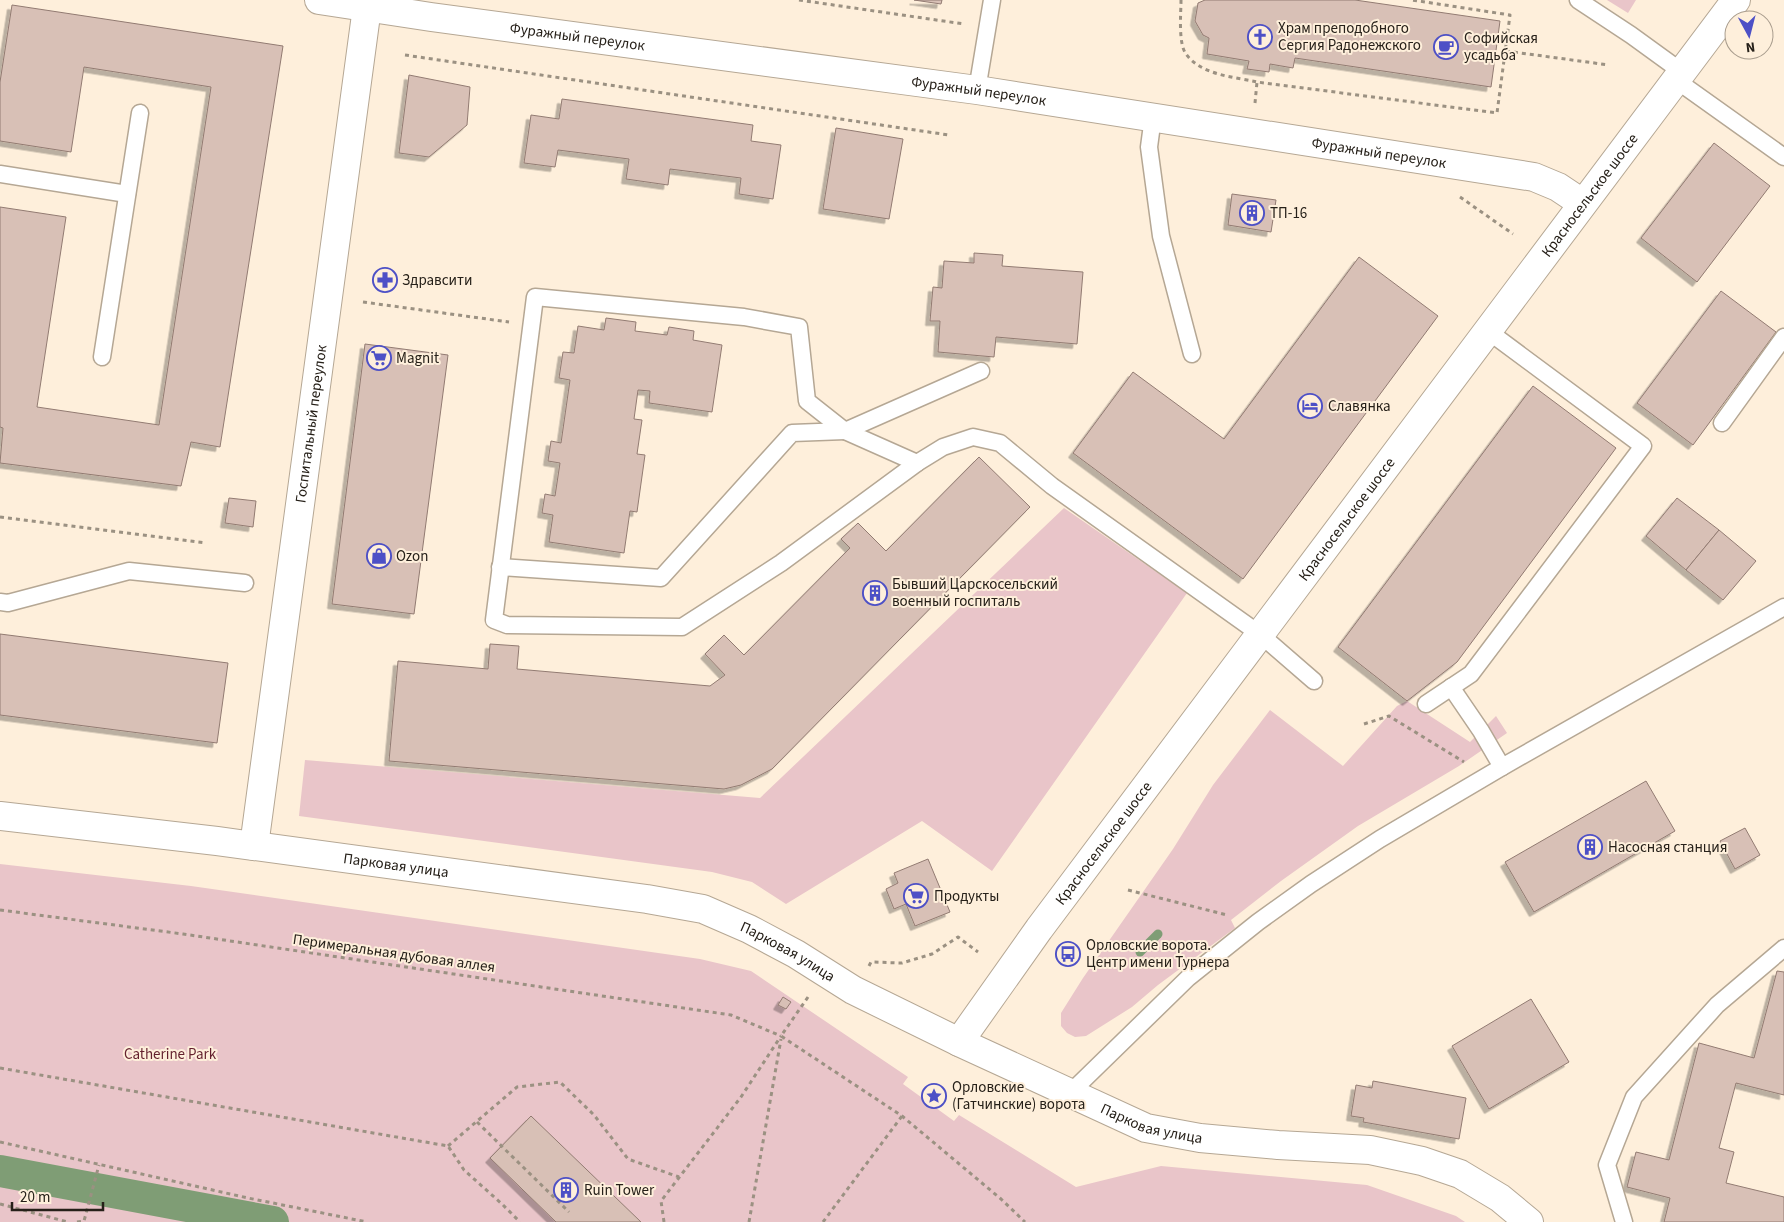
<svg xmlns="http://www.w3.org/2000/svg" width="1784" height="1222" viewBox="0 0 1784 1222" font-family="'Source Sans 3',sans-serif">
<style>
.green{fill:#e9c5c9}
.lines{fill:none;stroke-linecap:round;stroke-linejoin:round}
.stream{stroke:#7f9d75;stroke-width:9}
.canal{stroke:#7f9d75;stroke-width:32}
.building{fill:#d8c0b6;stroke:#927b72;filter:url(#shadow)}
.lane-casing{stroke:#b5a794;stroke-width:19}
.street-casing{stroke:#b5a794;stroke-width:30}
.secondary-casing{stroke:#b5a794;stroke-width:30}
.path{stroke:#9b9182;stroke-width:3;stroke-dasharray:4 4;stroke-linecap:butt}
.lane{stroke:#fff;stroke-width:16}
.street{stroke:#fff;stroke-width:28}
.secondary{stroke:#fff;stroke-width:28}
.labels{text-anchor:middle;stroke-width:4;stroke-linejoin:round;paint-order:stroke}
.poi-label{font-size:15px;fill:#262019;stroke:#feefdb;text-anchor:start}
.street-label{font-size:15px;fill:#262019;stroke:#feefdb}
.park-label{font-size:15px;fill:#631f2d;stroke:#feefdb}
</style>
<defs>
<filter id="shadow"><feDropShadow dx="-4.5" dy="4.5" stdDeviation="0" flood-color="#0004"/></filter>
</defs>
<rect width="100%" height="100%" fill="#feefdb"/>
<g class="green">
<polygon points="1607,0 1636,0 1628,13"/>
<polygon points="1064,508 1187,593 992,871 922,821 786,904 752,882 712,872 299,816 305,760 760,798"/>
<polygon points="1407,701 1470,742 1496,716 1507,733 1459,766 1358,826 1281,881 1231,920 1235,928 1158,985 1132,1007 1086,1036 1075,1037 1067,1033 1061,1026 1061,1013 1083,978 1173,849 1213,785 1270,710 1343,766 1397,706"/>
<polygon points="0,864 191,886 700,959 751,971 908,1077 903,1084 954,1121 959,1115 1076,1187 1161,1166 1367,1185 1456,1216 1465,1222 0,1222"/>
</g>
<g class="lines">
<polyline class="stream" points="1140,952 1158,934"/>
<polyline class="canal" points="0,1171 273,1222"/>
</g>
<g class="building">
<polygon points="914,0 942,0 941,4"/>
<polygon points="1205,0 1355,0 1500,21 1491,87 1295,58 1293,68 1270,64 1269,72 1247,69 1249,61 1207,54 1209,38 1203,35 1195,21 1198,3"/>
<polygon points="12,5 283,46 220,447 191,442 181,486 0,463 3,428 0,427 0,207 66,217 37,407 159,425 211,87 84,67 71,152 0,141 0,82"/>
<polygon points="409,75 470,87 467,125 429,157 399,153"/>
<polygon points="562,99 753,125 751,141 781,145 773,199 739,194 741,178 670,169 668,185 626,179 629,159 558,150 555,167 524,163 531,115 559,119"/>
<polygon points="836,128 903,139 889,219 823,209"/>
<polygon points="1714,143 1770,186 1697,282 1641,238"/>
<polygon points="1232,194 1276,200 1271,232 1228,225"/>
<polygon points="974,253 1003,255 1002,266 1083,272 1077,344 996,337 994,357 938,352 940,321 930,321 933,287 942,288 944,261 974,263"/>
<polygon points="1359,257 1438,316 1243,579 1073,453 1133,372 1224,439"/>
<polygon points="1721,291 1776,332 1693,445 1637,403"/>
<polygon points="606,318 636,322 635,331 667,335 669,327 694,331 693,340 722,345 712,412 649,403 650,391 638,390 634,419 642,420 637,454 645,455 637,512 630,511 624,553 549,542 553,515 542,513 545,494 555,496 560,463 548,461 551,441 561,443 570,380 559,378 563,352 574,353 578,326 604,330"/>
<polygon points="365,344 448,355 414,614 332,604"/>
<polygon points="1533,386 1616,448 1457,662 1407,701 1338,647"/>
<polygon points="979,457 1030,507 772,769 741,785 724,789 389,761 398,661 488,669 490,644 519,646 517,669 710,686 725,675 705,654 724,635 744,655 850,548 841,539 858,523 886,551"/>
<polygon points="229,498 256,501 253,527 225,523"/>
<polygon points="1677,498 1719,530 1686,570 1646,536"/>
<polygon points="1719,530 1756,561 1723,600 1686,570"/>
<polygon points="0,634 228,663 217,743 0,715"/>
<polygon points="1646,781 1675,831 1534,912 1505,862"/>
<polygon points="1745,828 1760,855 1735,869 1720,841"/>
<polygon points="928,859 950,912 915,926 906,904 894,909 886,889 898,883 894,873"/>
<polygon points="1777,971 1784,972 1784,1095 1736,1083 1719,1148 1734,1152 1726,1183 1784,1197 1784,1222 1664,1222 1670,1198 1627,1187 1636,1152 1669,1160 1699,1043 1754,1058"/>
<polygon points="783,997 791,1002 786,1009 778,1005"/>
<polygon points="1531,999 1569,1062 1489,1109 1452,1046"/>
<polygon points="1373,1081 1466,1098 1459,1139 1363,1122 1364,1118 1351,1116 1356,1085 1372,1088"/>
<polygon points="531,1116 641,1222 556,1222 490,1158"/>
</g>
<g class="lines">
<defs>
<g id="lane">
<polyline points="1578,0 1631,35 1682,72"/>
<polyline points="1676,80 1784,157"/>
<polyline points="977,90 992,0"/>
<polyline points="1153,117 1149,147 1161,236 1192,354"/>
<polyline points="0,174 127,194"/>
<polyline points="102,357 140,113"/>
<polyline points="981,371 845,431 917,463 943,447 973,437 1000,443 1052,486 1261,635 1314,681"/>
<polyline points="1722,423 1784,337"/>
<polyline points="845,431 807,401 799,327 744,317 535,297 494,620 507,625 682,627 781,563 917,463"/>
<polyline points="500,567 661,578 792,433 845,431"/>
<polyline points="0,602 8,603 129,571 245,583"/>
<polyline points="1451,687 1481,731 1502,767"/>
<polyline points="1426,704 1471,674 1643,446 1488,331"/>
<polyline points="1069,1094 1188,978 1258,922 1311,884 1380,839 1502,767 1784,607"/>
<polyline points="1624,1222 1607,1165 1634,1097 1717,1005 1784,948"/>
</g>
<g id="street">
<path id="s1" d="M319 0 431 17 977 90 1534 177 1558 187 1582 203"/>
<path id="s2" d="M254 846 368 0"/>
<path id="s3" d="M959 1042 1146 1128 1200 1138 1278 1145 1370 1150 1422 1161 1460 1174 1500 1198 1529 1222"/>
</g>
<g id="secondary">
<path id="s4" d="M0 816 217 841 647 899 703 909 749 929 796 954 853 990 959 1042 1039 929 1736 0"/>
</g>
</defs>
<use href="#lane" class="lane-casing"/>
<use href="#street" class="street-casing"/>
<use href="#secondary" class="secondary-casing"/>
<g class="path">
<polyline points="799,0 964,24"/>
<path d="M1181 0C1181 13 1178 43 1186 54 1201 75 1234 77 1257 82L1497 113 1510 15 1412 0"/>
<polyline points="1506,51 1609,65"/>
<polyline points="405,55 949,135"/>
<polyline points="1255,103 1257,82"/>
<polyline points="1460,197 1513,234"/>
<polyline points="363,302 509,322"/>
<polyline points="0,517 206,543"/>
<polyline points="1364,724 1389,716 1464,762"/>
<polyline points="1128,890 1227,915"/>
<polyline points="0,910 183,934 731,1015 781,1036"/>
<polyline points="869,966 871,962 902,963 932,954 958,937 978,952"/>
<polyline points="808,997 781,1036 902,1116 1001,1199 1025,1222"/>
<polyline points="0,1068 448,1146 464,1170 502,1204 520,1222"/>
<polyline points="477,1122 569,1212"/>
<polyline points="0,1142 248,1198 367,1222"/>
<polyline points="448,1146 517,1087 560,1082 594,1115 628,1159 679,1177"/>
<polyline points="0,1204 68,1222"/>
<polyline points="77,1222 84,1221 99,1165"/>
<polyline points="664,1222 661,1201 741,1097 781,1036"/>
<polyline points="749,1222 781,1039"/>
<polyline points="823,1222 902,1116"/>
</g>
<use href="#lane" class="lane"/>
<use href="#street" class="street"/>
<use href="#secondary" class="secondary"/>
</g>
<defs>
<symbol id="church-ring" viewBox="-11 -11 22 22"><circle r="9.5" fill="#feefdb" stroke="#4d50c6" stroke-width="1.5"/><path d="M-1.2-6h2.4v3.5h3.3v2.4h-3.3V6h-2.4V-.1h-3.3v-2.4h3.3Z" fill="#4d50c6"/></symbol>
<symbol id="cafe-ring" viewBox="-11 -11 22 22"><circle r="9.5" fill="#feefdb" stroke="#4d50c6" stroke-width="1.5"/><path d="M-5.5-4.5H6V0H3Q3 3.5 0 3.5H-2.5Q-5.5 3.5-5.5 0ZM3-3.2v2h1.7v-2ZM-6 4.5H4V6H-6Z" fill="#4d50c6"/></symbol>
<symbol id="building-ring" viewBox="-11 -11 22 22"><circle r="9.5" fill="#feefdb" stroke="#4d50c6" stroke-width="1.5"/><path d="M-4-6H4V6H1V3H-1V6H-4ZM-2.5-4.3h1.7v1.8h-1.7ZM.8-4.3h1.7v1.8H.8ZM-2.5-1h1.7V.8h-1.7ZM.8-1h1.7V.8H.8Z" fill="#4d50c6"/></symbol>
<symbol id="pharmacy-ring" viewBox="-11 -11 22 22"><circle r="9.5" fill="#feefdb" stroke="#4d50c6" stroke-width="1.5"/><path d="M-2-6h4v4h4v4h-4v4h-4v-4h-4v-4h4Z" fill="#4d50c6"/></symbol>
<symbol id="supermarket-ring" viewBox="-11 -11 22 22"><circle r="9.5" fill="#feefdb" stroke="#4d50c6" stroke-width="1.5"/><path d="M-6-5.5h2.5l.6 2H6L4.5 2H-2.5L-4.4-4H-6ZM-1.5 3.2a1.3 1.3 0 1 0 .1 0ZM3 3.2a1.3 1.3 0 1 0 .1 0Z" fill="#4d50c6"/></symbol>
<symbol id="hotel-ring" viewBox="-11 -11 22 22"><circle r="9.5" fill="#feefdb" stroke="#4d50c6" stroke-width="1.5"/><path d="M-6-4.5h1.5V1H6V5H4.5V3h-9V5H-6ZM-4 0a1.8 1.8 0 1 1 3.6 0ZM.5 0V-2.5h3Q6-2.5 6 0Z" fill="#4d50c6"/></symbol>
<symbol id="shop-ring" viewBox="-11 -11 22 22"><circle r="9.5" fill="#feefdb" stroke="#4d50c6" stroke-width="1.5"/><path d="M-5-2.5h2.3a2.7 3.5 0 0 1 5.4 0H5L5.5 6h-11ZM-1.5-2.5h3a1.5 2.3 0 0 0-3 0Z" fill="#4d50c6"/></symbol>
<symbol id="bus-ring" viewBox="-11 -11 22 22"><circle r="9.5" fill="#feefdb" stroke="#4d50c6" stroke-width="1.5"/><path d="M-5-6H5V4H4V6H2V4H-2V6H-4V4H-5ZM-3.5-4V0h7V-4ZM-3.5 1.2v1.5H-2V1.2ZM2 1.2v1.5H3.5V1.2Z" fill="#4d50c6"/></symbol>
<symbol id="sight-ring" viewBox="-11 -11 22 22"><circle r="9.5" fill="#feefdb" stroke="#4d50c6" stroke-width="1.5"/><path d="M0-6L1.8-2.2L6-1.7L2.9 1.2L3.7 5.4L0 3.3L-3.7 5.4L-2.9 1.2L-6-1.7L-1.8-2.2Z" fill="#4d50c6"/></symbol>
</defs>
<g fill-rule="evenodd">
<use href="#church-ring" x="1246" y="23" width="28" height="28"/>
<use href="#cafe-ring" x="1432" y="33" width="28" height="28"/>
<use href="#building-ring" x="1238" y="199" width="28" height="28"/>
<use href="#pharmacy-ring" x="371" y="266" width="28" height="28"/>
<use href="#supermarket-ring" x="365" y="344" width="28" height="28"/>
<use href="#hotel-ring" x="1296" y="392" width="28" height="28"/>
<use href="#shop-ring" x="365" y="542" width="28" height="28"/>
<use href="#building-ring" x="861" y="579" width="28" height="28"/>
<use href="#building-ring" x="1576" y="833" width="28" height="28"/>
<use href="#supermarket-ring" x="902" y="882" width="28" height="28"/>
<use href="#bus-ring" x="1054" y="940" width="28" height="28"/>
<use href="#sight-ring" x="920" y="1082" width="28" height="28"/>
<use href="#building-ring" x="552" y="1176" width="28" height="28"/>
</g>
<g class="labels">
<g class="poi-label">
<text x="1278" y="33">Храм преподобного<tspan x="1278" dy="17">Сергия Радонежского</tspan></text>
<text x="1464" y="43">Софийская<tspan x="1464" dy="17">усадьба</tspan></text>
<text x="1270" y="218">ТП-16</text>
<text x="402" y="285">Здравсити</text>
<text x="396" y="363">Magnit</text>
<text x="1328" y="411">Славянка</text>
<text x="396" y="561">Ozon</text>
<text x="892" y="589">Бывший Царскосельский<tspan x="892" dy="17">военный госпиталь</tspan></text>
<text x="1608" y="852">Насосная станция</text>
<text x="934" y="901">Продукты</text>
<text x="1086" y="950">Орловские ворота.<tspan x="1086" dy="17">Центр имени Турнера</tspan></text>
<text x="952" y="1092">Орловские<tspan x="952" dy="17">(Гатчинские) ворота</tspan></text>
<text x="584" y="1195">Ruin Tower</text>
</g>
<g class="street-label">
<text dy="5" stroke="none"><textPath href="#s1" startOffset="261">Фуражный переулок</textPath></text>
<text dy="5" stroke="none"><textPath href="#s1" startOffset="666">Фуражный переулок</textPath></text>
<text dy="5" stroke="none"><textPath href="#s1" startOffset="1071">Фуражный переулок</textPath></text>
<text dy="5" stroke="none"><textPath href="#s4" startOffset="2054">Красносельское шоссе</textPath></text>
<text dy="5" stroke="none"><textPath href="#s2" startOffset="426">Госпитальный переулок</textPath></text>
<text dy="5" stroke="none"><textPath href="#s4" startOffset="1649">Красносельское шоссе</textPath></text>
<text dy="5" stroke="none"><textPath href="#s4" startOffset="1244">Красносельское шоссе</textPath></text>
<text dy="5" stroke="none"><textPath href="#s4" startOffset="399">Парковая улица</textPath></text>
<text dy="5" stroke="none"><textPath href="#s4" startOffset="804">Парковая улица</textPath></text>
<text transform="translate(394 953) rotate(8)" y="5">Перимеральная дубовая аллея</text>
<text dy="5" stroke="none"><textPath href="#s3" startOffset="210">Парковая улица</textPath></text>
</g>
<g class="park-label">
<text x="170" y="1059">Catherine Park</text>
</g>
</g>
<g transform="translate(1749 35) rotate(173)"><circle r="24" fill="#feefdb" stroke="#a89c8d"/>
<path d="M0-4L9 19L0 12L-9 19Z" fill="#4d50c6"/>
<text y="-8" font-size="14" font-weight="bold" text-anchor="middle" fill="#262019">N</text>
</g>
<path d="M12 1202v8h91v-8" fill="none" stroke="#262019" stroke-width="2.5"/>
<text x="20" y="1202" font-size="15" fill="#262019" stroke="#feefdb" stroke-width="4" paint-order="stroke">20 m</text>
</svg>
